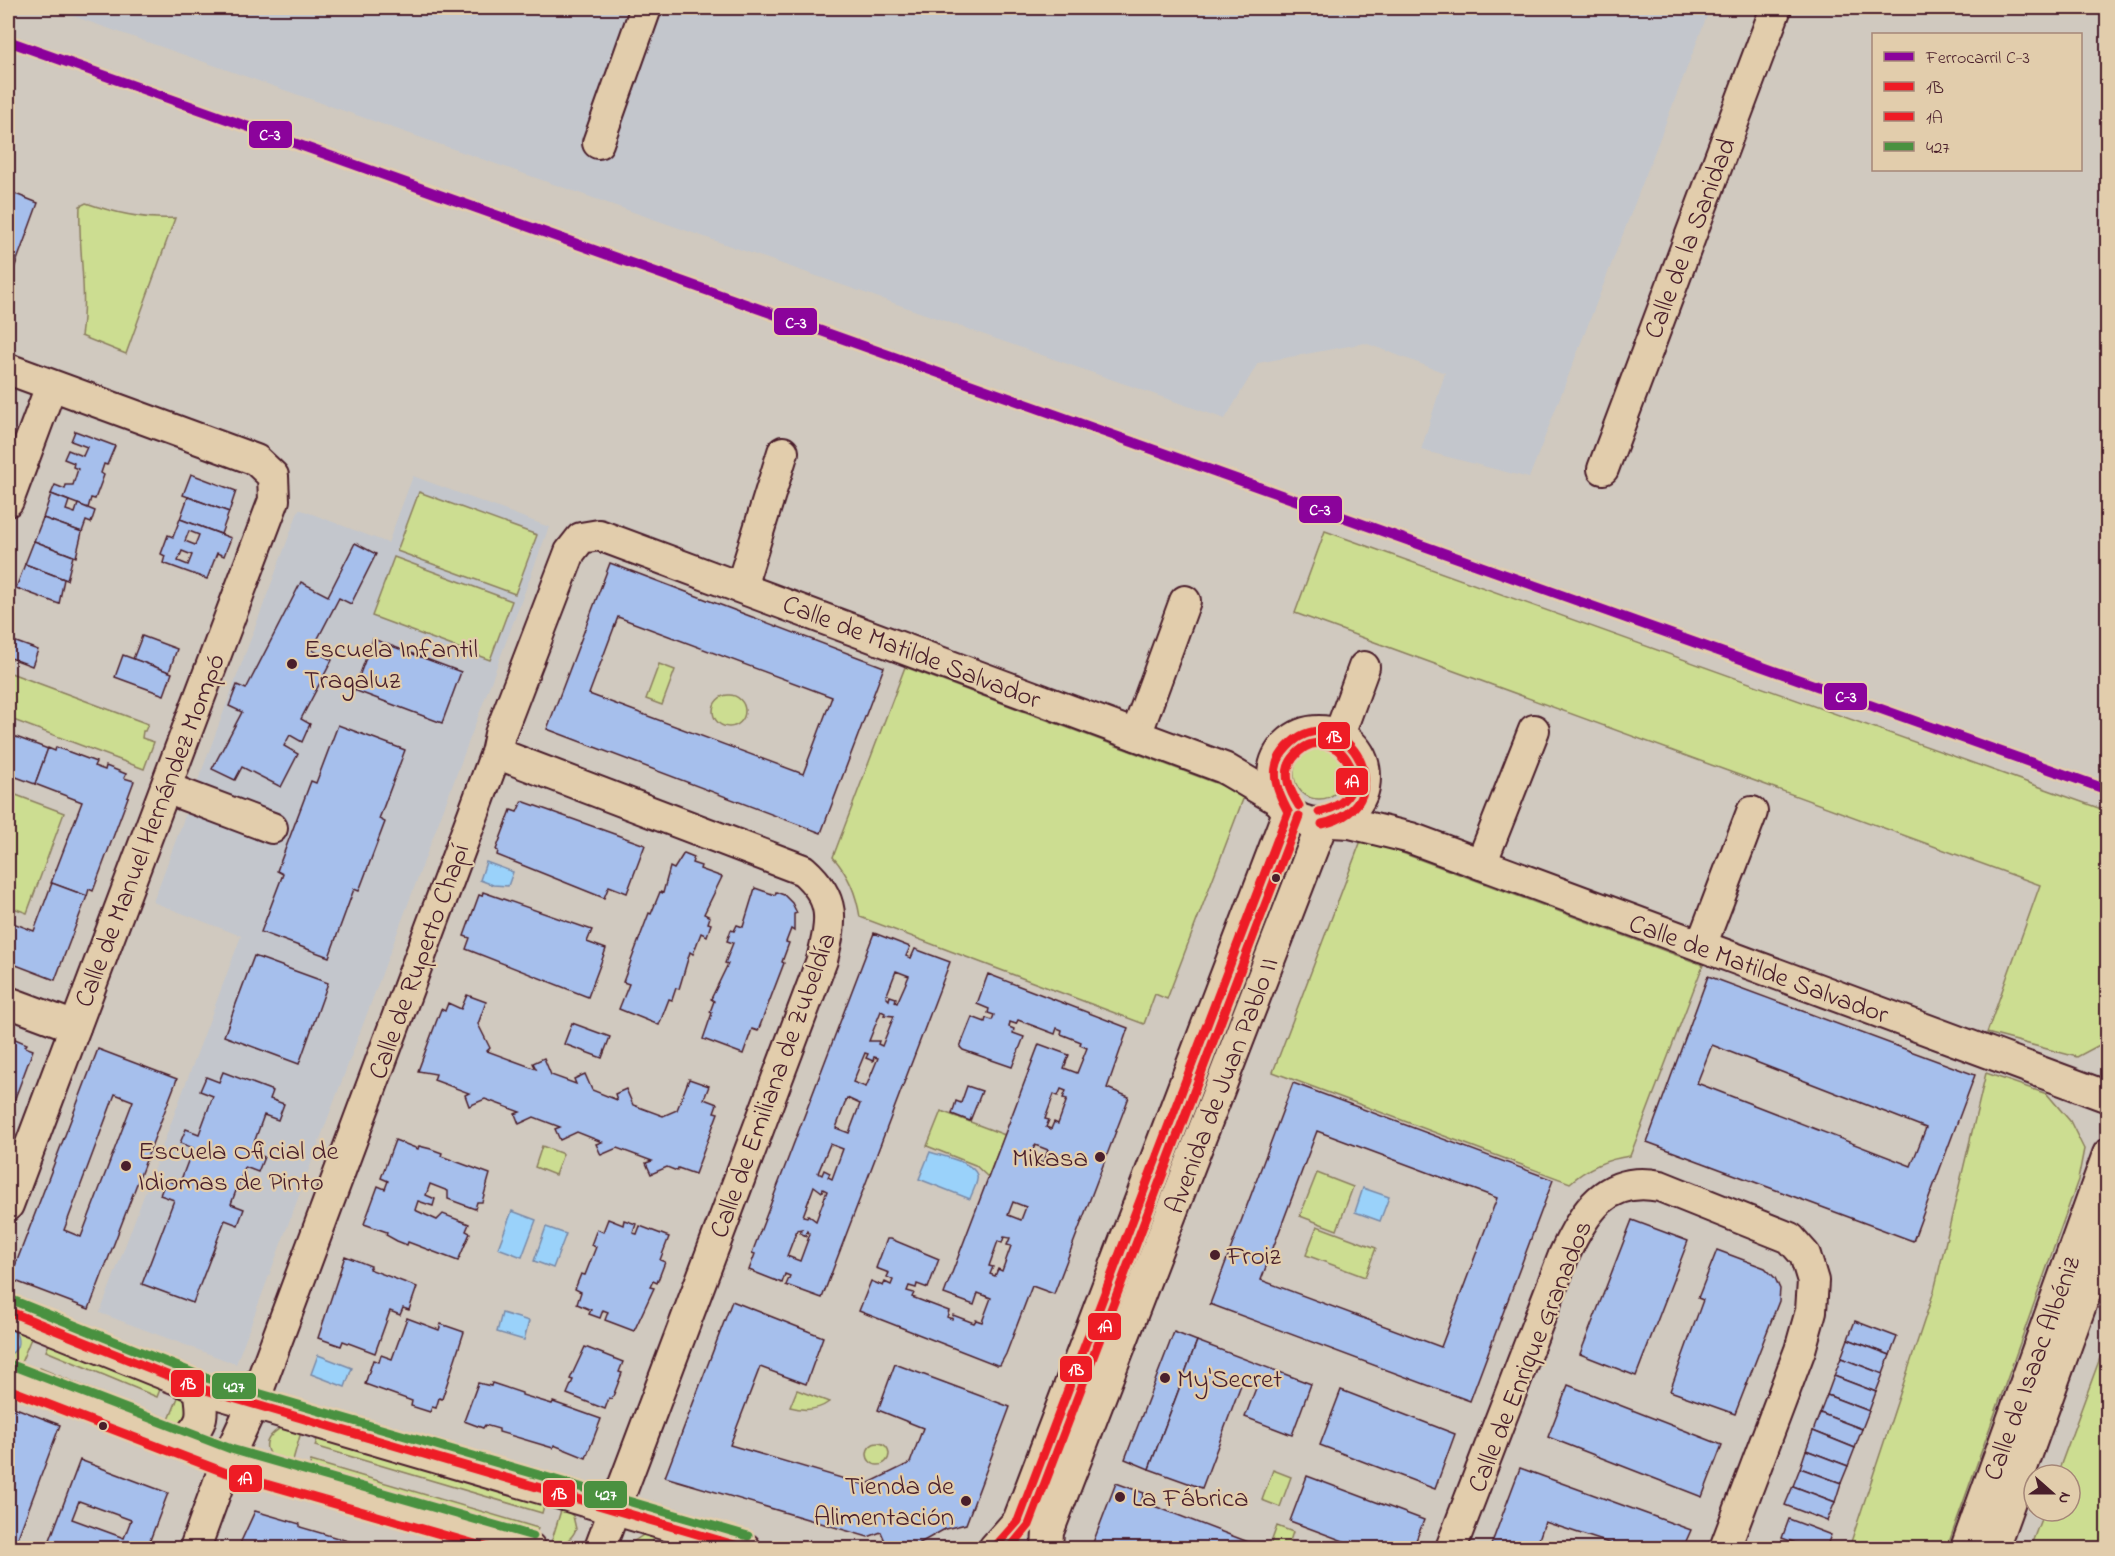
<svg xmlns="http://www.w3.org/2000/svg" width="2115" height="1556" viewBox="0 0 2115 1556" font-family="'Indie Flower',sans-serif">
<style>
.built{fill:#c3c6cc}
.green{fill:#ccdd91;stroke:#8b7e5e;stroke-width:1.5}
.water{fill:#9ad2fa;stroke:#7a8aa7;stroke-width:1.5}
.building{fill:#a6bfec;stroke:#4a1f2b;stroke-width:1.5;fill-rule:evenodd}
.lines{fill:none;stroke-linecap:round;stroke-linejoin:round}
.minor-casing{stroke:#4a1f2b;stroke-width:34}
.minor{stroke:#e2cdac;stroke-width:30}
.bus-1-casing{stroke:#e2cdac;stroke-width:14}
.bus-2-casing{stroke:#e2cdac;stroke-width:14}
.bus-3-casing{stroke:#e2cdac;stroke-width:14}
.bus-1{stroke:#ee1c25;stroke-width:9}
.bus-2{stroke:#ee1c25;stroke-width:9}
.bus-3{stroke:#4a9140;stroke-width:9}
.rail-1-casing{stroke:#e2cdac;stroke-width:15}
.rail-1{stroke:#8b039b;stroke-width:10}
.poi-dot{fill:#4a1f2b;stroke:#e2cdac;stroke-width:2}
.labels{text-anchor:middle;stroke-width:4.5;stroke-linejoin:round;paint-order:stroke}
.street-label{font-size:27px;fill:#4a1f2b;stroke:#e2cdac}
.poi-label{font-size:27px;fill:#4a1f2b;stroke:#e2cdac;text-anchor:start}
.line-badge{stroke:#e2cdac;stroke-width:2}
.badge-label{font-size:16px;text-anchor:middle;font-weight:bold;fill:#fff}
</style>
<rect width="100%" height="100%" fill="#d0c9bf"/>
<filter id="ink" filterUnits="userSpaceOnUse"><feTurbulence type="fractalNoise" baseFrequency=".0167" numOctaves="2"/><feDisplacementMap in="SourceGraphic" scale="12" xChannelSelector="R" yChannelSelector="G"/><feConvolveMatrix kernelMatrix="1 2 1 2 8 2 1 2 1" color-interpolation-filters="sRGB"/></filter>
<g filter="url(#ink)">
<g class="built">
<polygon points="50,8 1710,8 1529,478 1421,450 1445,373 1365,343 1258,363 1225,419"/>
<polygon points="413,476 549,527 236,1364 100,1313 241,936 153,902 299,509 388,543"/>
</g>
<g class="green">
<path d="M86 203C115 213 144 220 175 218L126 354 81 336C88 292 78 250 80 206Z"/>
<polygon points="419,492 537,535 515,594 397,551"/>
<polygon points="1325,531 2107,811 2107,1041 2077,1057 1987,1033 2040,885 1295,613"/>
<polygon points="394,557 512,601 490,660 372,616"/>
<polygon points="659,664 675,670 662,705 646,699"/>
<path d="M905 667 1245 794 1167 999 1155 994 1144 1024 860 917C856 893 849 876 833 857Z"/>
<polygon points="8,672 148,724 145,731 143,731 142,738 154,742 144,769 8,718"/>
<circle cx="729" cy="711" r="16"/>
<circle cx="1319" cy="774" r="25"/>
<polygon points="8,792 64,813 27,913 8,906"/>
<path d="M1362 838 1703 965 1630 1156C1607 1159 1588 1167 1570 1183L1273 1072Z"/>
<polygon points="1986,1073 2047,1094 2070,1121 2084,1149 2078,1180 1947,1548 1849,1548 1934,1291"/>
<polygon points="941,1111 1005,1135 988,1177 975,1165 927,1146"/>
<polygon points="542,1146 563,1154 555,1175 535,1167"/>
<polygon points="1317,1173 1353,1187 1337,1230 1300,1216"/>
<polygon points="1317,1226 1376,1248 1365,1277 1306,1255"/>
<polygon points="8,1320 34,1331 18,1370 8,1366"/>
<polygon points="2107,1339 2107,1548 2030,1548 2044,1511 2070,1511 2070,1475 2057,1475"/>
<polygon points="50,1342 161,1387 157,1397 46,1351"/>
<polygon points="40,1368 151,1414 147,1423 36,1377"/>
<path d="M797 1390 829 1402C817 1411 804 1411 790 1407Z"/>
<polygon points="179,1395 188,1400 193,1423 165,1430"/>
<path d="M282 1427 301 1432 291 1467C267 1459 255 1443 282 1427Z"/>
<polygon points="318,1436 545,1502 542,1513 315,1446"/>
<circle cx="878" cy="1454" r="11"/>
<polygon points="311,1461 538,1528 535,1538 308,1471"/>
<polygon points="1273,1470 1291,1477 1280,1507 1262,1500"/>
<path d="M562 1507 573 1516 576 1529C571 1541 563 1545 551 1543Z"/>
<polygon points="1277,1526 1293,1532 1288,1547 1290,1548 1269,1548"/>
<polygon points="646,1533 655,1534 651,1548 630,1548 633,1542"/>
</g>
<g class="water">
<polygon points="486,862 513,872 508,886 493,885 480,880"/>
<path d="M930 1152C942 1156 973 1162 977 1175 979 1182 972 1192 970 1199L919 1179Z"/>
<polygon points="1363,1188 1389,1197 1380,1221 1355,1212"/>
<polygon points="512,1211 536,1220 522,1257 498,1248"/>
<polygon points="546,1227 566,1234 553,1268 534,1261"/>
<polygon points="502,1313 529,1321 524,1340 497,1332"/>
<path d="M8 1327 16 1333C20 1343 18 1351 8 1355Z"/>
<polygon points="318,1355 352,1368 345,1387 311,1374"/>
</g>
<g class="building">
<polygon points="8,191 38,203 8,285"/>
<polygon points="75,431 115,446 107,465 104,464 101,473 104,475 95,499 91,498 88,508 51,494 55,485 65,489 66,485 73,485 78,469 73,467 74,463 64,459 68,450 83,456 87,447 71,441"/>
<polygon points="191,474 236,491 229,512 183,495"/>
<polygon points="51,494 69,501 66,510 75,513 78,504 95,511 91,523 86,521 82,532 43,518"/>
<polygon points="188,497 229,512 221,534 180,519"/>
<polygon points="43,518 82,532 76,557 34,541"/>
<path d="M180 519 231 538 224 556 217 553 207 579 163 563 165 556 161 554 168 535 173 537ZM189 531 199 535 195 545 185 541ZM182 551 192 555 188 565 178 561Z"/>
<polygon points="34,541 73,556 67,580 25,564"/>
<polygon points="355,543 376,554 351,604 339,598 312,650 332,660 301,719 310,724 302,742 290,735 284,746 298,754 281,787 242,767 235,780 212,769 242,712 229,706 237,685 246,689 301,582 328,596"/>
<path d="M610 563 884 667 821 833 547 729ZM618 617 832 697 803 774 589 694Z"/>
<polygon points="25,564 64,579 59,604 16,588"/>
<polygon points="142,636 177,649 169,672 133,659"/>
<polygon points="8,639 38,650 32,666 8,657"/>
<polygon points="373,639 461,672 442,723 354,690"/>
<polygon points="123,655 172,673 164,695 115,677"/>
<polygon points="338,725 405,750 379,819 385,822 359,891 354,889 329,957 261,932 283,874 277,871 311,781 316,783"/>
<polygon points="8,734 48,749 35,784 8,774"/>
<polygon points="56,747 96,762 94,766 105,770 106,766 126,774 124,778 134,781 93,891 89,889 87,896 51,883 82,802 35,784 48,748 55,751"/>
<polygon points="522,801 645,845 627,893 609,886 604,898 497,855 498,851 496,850 511,810 517,812"/>
<polygon points="684,853 694,857 692,863 701,866 700,869 722,877 704,914 710,917 708,923 711,924 707,936 701,933 693,954 690,952 679,989 676,988 672,1000 669,999 659,1025 619,1009 629,984 623,982 649,913 651,914 660,892 663,893 670,867 674,869"/>
<polygon points="52,883 87,896 55,980 8,962 8,921 34,931"/>
<polygon points="755,888 775,895 776,892 784,895 792,903 797,913 794,914 794,931 791,929 786,942 789,943 782,962 784,963 758,1031 752,1029 743,1054 703,1039 712,1013 710,1012 714,1001 711,999 728,964 725,963 733,943 727,941 731,930 734,931 737,925 743,927"/>
<polygon points="483,892 592,930 587,942 606,949 588,997 466,949 470,938 464,936 479,895 482,896"/>
<path d="M874 933 910 947 906 956 911 958 915 949 950 962 822 1298 786 1285 790 1276 785 1274 782 1283 749 1270 755 1254 752 1253ZM896 971 909 976 897 1003 895 1002 896 998 890 996 889 1000 886 997ZM881 1011 885 1013 884 1015 894 1016 882 1046 878 1044 879 1041H869ZM865 1053 868 1054 866 1058 873 1061 874 1057 878 1058 866 1087 853 1082ZM847 1098 860 1104 849 1133 836 1128ZM830 1144 843 1149 832 1179 828 1177 830 1173 824 1170 822 1175 818 1173ZM814 1186 822 1192 823 1189 827 1191 816 1221 808 1215 807 1217 803 1216ZM802 1229 800 1233 806 1236 807 1231 810 1234 800 1261 787 1256 797 1230Z"/>
<polygon points="254,956 328,983 299,1064 224,1036"/>
<path d="M988 974 1128 1028 1107 1088 1129 1097 1054 1294 1032 1286 1006 1354 1000 1365H997L859 1311 871 1281 883 1286 885 1282 891 1285 893 1280 887 1277 889 1273 876 1268 887 1239H891L939 1259 928 1288 917 1284 916 1288 909 1286 907 1291 914 1293 912 1297 949 1311 947 1317 952 1319 953 1315 974 1323 976 1320 982 1322 991 1298 978 1293 974 1305 944 1294 1039 1044 1069 1055 1064 1068 1077 1073 1087 1048 1080 1045 1081 1042 1061 1034 1062 1030 1057 1028 1055 1034 1018 1020 1016 1024 1010 1022 1009 1027 1014 1029 1013 1033 1024 1037 1012 1067 963 1050 960 1047 972 1017 985 1022 986 1018 992 1020 994 1015 988 1013 989 1009 977 1004ZM1061 1089 1066 1091 1063 1098 1067 1099 1058 1124 1054 1122 1051 1129 1046 1127 1049 1120 1045 1119 1054 1094 1058 1096ZM1035 1145 1048 1150 1043 1163 1030 1158ZM1013 1202 1026 1207 1021 1220 1008 1215ZM1004 1237 1010 1238 1007 1245 1011 1246 1002 1271 998 1269 995 1276 990 1274 993 1267 989 1266 998 1241 1002 1243Z"/>
<path d="M1708 976 1975 1075 1913 1241 1647 1142ZM1712 1045 1926 1128 1911 1166 1697 1083Z"/>
<polygon points="467,995 486,1002 478,1024 490,1048 487,1051 536,1069 533,1063 544,1058 551,1075 576,1084 574,1079 585,1074 592,1090 617,1100 615,1094 626,1089 633,1105 663,1116 677,1110 689,1079 709,1086 704,1099 717,1104 714,1112 718,1113 695,1174 678,1168 677,1171 667,1167 651,1174 646,1163 652,1161 617,1148 601,1155 596,1144 602,1142 577,1132 560,1140 555,1129 560,1127 534,1117 519,1124 515,1114 520,1112 485,1099 469,1106 465,1095 469,1093 434,1080 436,1074 418,1071 441,1009 445,1011 448,1003 461,1009"/>
<polygon points="572,1023 610,1037 602,1058 564,1044"/>
<polygon points="8,1036 27,1044 25,1047 33,1050 8,1117"/>
<path d="M98 1049 177 1079 89 1309 10 1279ZM115 1094 133 1101 81 1237 64 1230Z"/>
<polygon points="223,1072 273,1091 270,1099 284,1104 278,1120 264,1115 251,1151 264,1157 258,1172 245,1167 231,1204 244,1209 238,1225 225,1220 193,1303 142,1284 174,1200 160,1195 166,1180 179,1185 193,1148 180,1143 186,1129 199,1134 213,1096 200,1091 206,1077 219,1082"/>
<path d="M1293 1083 1553 1180 1470 1401 1210 1304ZM1317 1131 1497 1198 1441 1347 1261 1280Z"/>
<polygon points="967,1086 982,1091 970,1121 952,1114 956,1101 961,1103"/>
<polygon points="395,1140 418,1149 419,1146 431,1149 442,1153 441,1156 490,1174 482,1202 477,1202 475,1209 448,1199 448,1191 430,1184 426,1195 435,1199 433,1206 418,1201 415,1210 437,1220 443,1214 469,1224 466,1231 470,1233 458,1261 408,1242 407,1245 397,1241 386,1235 387,1232 364,1224 378,1186 385,1189 388,1181 381,1178"/>
<polygon points="608,1219 623,1225 624,1220 636,1224 633,1233 637,1234 640,1226 669,1237 660,1260 665,1262 657,1283 653,1281 650,1287 654,1288 634,1331 605,1320 608,1312 603,1310 600,1318 589,1314 591,1310 577,1304 581,1292 575,1289 581,1274 585,1275 596,1247 591,1245 597,1229 603,1232"/>
<polygon points="1632,1220 1688,1241 1636,1376 1580,1354"/>
<polygon points="1717,1250 1765,1268 1775,1278 1780,1289 1779,1301 1735,1414 1670,1391 1703,1300 1698,1298"/>
<polygon points="345,1256 371,1266 369,1269 417,1287 409,1310 403,1308 400,1315 390,1311 375,1353 343,1341 341,1346 318,1338"/>
<polygon points="732,1301 823,1337 806,1384 760,1367 730,1445 865,1485 910,1463 923,1428 878,1410 895,1364 1010,1407 966,1524 945,1529 911,1548 888,1548 881,1532 868,1537 665,1477"/>
<polygon points="407,1318 439,1330 441,1324 464,1332 442,1399 439,1398 436,1408 432,1407 430,1412 411,1406 412,1401 365,1384 373,1360 379,1362 381,1355 392,1359"/>
<polygon points="1855,1321 1897,1337 1890,1355 1848,1339"/>
<polygon points="1174,1332 1197,1341 1149,1469 1125,1459"/>
<polygon points="1848,1339 1890,1355 1883,1374 1841,1358"/>
<polygon points="1197,1341 1311,1384 1292,1435 1245,1417 1256,1388 1242,1382 1202,1488 1149,1469"/>
<polygon points="585,1347 623,1362 619,1372 622,1373 612,1399 609,1398 605,1409 567,1394 573,1380 570,1379"/>
<polygon points="1841,1358 1883,1374 1876,1392 1834,1376"/>
<polygon points="1834,1376 1876,1392 1869,1411 1827,1395"/>
<polygon points="478,1383 491,1386 492,1383 522,1393 522,1395 552,1404 553,1402 601,1419 586,1458 554,1445 553,1448 499,1432 499,1429 485,1425 483,1428 464,1421"/>
<polygon points="1568,1385 1722,1445 1702,1497 1548,1437"/>
<polygon points="1341,1390 1455,1434 1435,1489 1320,1445"/>
<polygon points="1827,1395 1869,1411 1862,1429 1820,1413"/>
<polygon points="8,1405 60,1425 14,1548 8,1548"/>
<polygon points="1820,1413 1862,1429 1855,1448 1813,1431"/>
<polygon points="1813,1431 1855,1448 1848,1466 1806,1450"/>
<polygon points="1806,1450 1848,1466 1841,1483 1800,1468"/>
<path d="M80 1460 168 1493 147 1548H47ZM79 1501 131 1520 124 1538 72 1519Z"/>
<polygon points="1520,1468 1691,1530 1683,1548 1624,1548 1545,1522 1536,1548 1490,1548"/>
<polygon points="1800,1468 1841,1483 1835,1502 1793,1486"/>
<polygon points="1307,1476 1424,1520 1413,1548 1362,1548 1290,1521"/>
<polygon points="1116,1483 1144,1493 1141,1501 1251,1543 1249,1548 1091,1548"/>
<polygon points="1793,1486 1835,1502 1827,1521 1785,1505"/>
<polygon points="255,1511 300,1524 300,1527 372,1548 238,1548"/>
<polygon points="1789,1519 1831,1535 1826,1548 1810,1548 1782,1538"/>
</g>
<g class="lines">
<defs>
<g id="minor">
<polyline points="598,143 646,8"/>
<polyline points="8,369 256,460 273,476 274,500 8,1205"/>
<polyline points="1603,469 1776,8"/>
<polyline points="8,501 51,386"/>
<polyline points="741,587 783,452"/>
<circle cx="1319" cy="777" r="46"/>
<polyline points="1136,735 1185,601"/>
<polyline points="1339,735 1364,667"/>
<path d="M496 753 803 870C836 899 832 920 822 960L600 1548"/>
<polyline points="166,788 272,828"/>
<polyline points="1331,822 1350,823 1411,838 2108,1097"/>
<polyline points="1481,864 1534,730"/>
<polyline points="1701,946 1752,812"/>
<polyline points="8,1002 75,1027"/>
<polyline points="8,1311 199,1388 745,1548"/>
<polyline points="8,1376 227,1460 530,1548"/>
<path d="M181 1444C204 1423 204 1418 199 1388"/>
<polyline points="195,1548 227,1460 253,1404 496,753 500,734 570,552 581,538 599,535 1224,768 1280,801"/>
<polyline points="994,1548 1018,1521 1288,812"/>
<polyline points="1047,1548 1048,1532 1322,824"/>
<path d="M1451 1548 1564 1255C1584 1212 1606 1175 1660 1186L1790 1238 1805 1255 1813 1281 1811 1311 1800 1350 1725 1548"/>
<polyline points="1966,1548 2108,1154"/>
<polyline points="1993,1548 2108,1230"/>
</g>
</defs>
<use href="#minor" class="minor-casing"/>
<use href="#minor" class="minor"/>
<defs>
<g id="bus-1">
<path d="M1288 812C1278 793 1268 771 1283 752 1336 684 1414 803 1322 824"/>
<polyline points="8,1311 199,1388 745,1548"/>
<polyline points="994,1548 1018,1521 1288,812"/>
</g>
<g id="bus-2">
<path d="M1299 806C1290 791 1281 774 1293 758 1330 709 1392 796 1319 812"/>
<polyline points="8,1389 224,1472 489,1548"/>
<polyline points="1010,1548 1029,1525 1299,816"/>
</g>
<g id="bus-3">
<polyline points="12,1300 203,1377 748,1536"/>
<polyline points="12,1365 231,1449 533,1536"/>
</g>
</defs>
<use href="#bus-1" class="bus-1-casing"/>
<use href="#bus-2" class="bus-2-casing"/>
<use href="#bus-3" class="bus-3-casing"/>
<use href="#bus-1" class="bus-1"/>
<use href="#bus-2" class="bus-2"/>
<use href="#bus-3" class="bus-3"/>
<defs>
<polyline id="rail-1" points="8,41 2108,790"/>
</defs>
<use href="#rail-1" class="rail-1-casing"/>
<use href="#rail-1" class="rail-1"/>
</g>
</g>
<g class="poi-dot">
<circle cx="292" cy="664" r="6"/>
<circle cx="1276" cy="878" r="5"/>
<circle cx="1100" cy="1157" r="6"/>
<circle cx="126" cy="1166" r="6"/>
<circle cx="1215" cy="1255" r="6"/>
<circle cx="1165" cy="1378" r="6"/>
<circle cx="103" cy="1426" r="5"/>
<circle cx="1120" cy="1497" r="6"/>
<circle cx="966" cy="1501" r="6"/>
</g>
<g class="labels">
<g class="street-label">
<text transform="translate(1689 238) rotate(-69)" y="9">Calle de la Sanidad</text>
<text transform="translate(912 651) rotate(21)" y="9">Calle de Matilde Salvador</text>
<text transform="translate(149 830) rotate(-69)" y="9">Calle de Manuel Hernández Mompó</text>
<text transform="translate(418 961) rotate(-70)" y="9">Calle de Ruperto Chapí</text>
<text transform="translate(1759 968) rotate(20)" y="9">Calle de Matilde Salvador</text>
<text transform="translate(772 1085) rotate(-70)" y="9">Calle de Emiliana de Zubeldía</text>
<text transform="translate(1221 1085) rotate(-69)" y="9">Avenida de Juan Pablo II</text>
<text transform="translate(1529 1356) rotate(-68)" y="9">Calle de Enrique Granados</text>
<text transform="translate(2031 1368) rotate(-70)" y="9">Calle de Isaac Albéniz</text>
</g>
<g class="poi-label">
<text x="304" y="657">Escuela Infantil<tspan x="304" dy="31">Tragaluz</tspan></text>
<text x="138" y="1159">Escuela Oficial de<tspan x="138" dy="31">Idiomas de Pinto</tspan></text>
<text x="1088" y="1166" text-anchor="end">Mikasa</text>
<text x="1227" y="1264">Froiz</text>
<text x="1177" y="1387">My'Secret</text>
<text x="954" y="1494" text-anchor="end">Tienda de<tspan x="954" dy="31">Alimentación</tspan></text>
<text x="1132" y="1506">La Fábrica</text>
</g>
</g>
<g class="line-badge">
<rect x="248" y="120" width="45" height="29" rx="6" fill="#8b039b"/>
<rect x="773" y="307" width="45" height="29" rx="6" fill="#8b039b"/>
<rect x="1298" y="495" width="45" height="29" rx="6" fill="#8b039b"/>
<rect x="1823" y="682" width="45" height="29" rx="6" fill="#8b039b"/>
<rect x="1317" y="721" width="34" height="29" rx="6" fill="#ee1c25"/>
<rect x="1335" y="767" width="34" height="29" rx="6" fill="#ee1c25"/>
<rect x="1087" y="1312" width="35" height="29" rx="6" fill="#ee1c25"/>
<rect x="1059" y="1355" width="34" height="28" rx="6" fill="#ee1c25"/>
<rect x="170" y="1369" width="35" height="29" rx="6" fill="#ee1c25"/>
<rect x="211" y="1372" width="46" height="28" rx="6" fill="#4a9140"/>
<rect x="228" y="1464" width="35" height="29" rx="6" fill="#ee1c25"/>
<rect x="542" y="1479" width="34" height="29" rx="6" fill="#ee1c25"/>
<rect x="583" y="1480" width="45" height="29" rx="6" fill="#4a9140"/>
</g>
<g class="badge-label">
<text x="270" y="140">C-3</text>
<text x="796" y="328">C-3</text>
<text x="1320" y="515">C-3</text>
<text x="1846" y="702">C-3</text>
<text x="1334" y="742">1B</text>
<text x="1352" y="787">1A</text>
<text x="1105" y="1332">1A</text>
<text x="1076" y="1375">1B</text>
<text x="188" y="1389">1B</text>
<text x="234" y="1392">427</text>
<text x="245" y="1484">1A</text>
<text x="559" y="1499">1B</text>
<text x="606" y="1500">427</text>
</g>
<rect width="2115" height="1556" fill="none" stroke="#e2cdac" stroke-width="30"/>
<rect x="15" y="15" width="2085" height="1526" fill="none" stroke="#4a1f2b" stroke-width="2" filter="url(#ink)"/>
<rect x="1872" y="33" width="210" height="138" fill="#e2cdac" stroke="#a58778" stroke-width="1.5"/>
<rect x="1884" y="52" width="30" height="9" fill="#8b039b" stroke="#a58778" stroke-width="1.5"/>
<text x="1926" y="63" font-size="18" fill="#4a1f2b">Ferrocarril C-3</text>
<rect x="1884" y="82" width="30" height="9" fill="#ee1c25" stroke="#a58778" stroke-width="1.5"/>
<text x="1926" y="93" font-size="18" fill="#4a1f2b">1B</text>
<rect x="1884" y="112" width="30" height="9" fill="#ee1c25" stroke="#a58778" stroke-width="1.5"/>
<text x="1926" y="123" font-size="18" fill="#4a1f2b">1A</text>
<rect x="1884" y="142" width="30" height="9" fill="#4a9140" stroke="#a58778" stroke-width="1.5"/>
<text x="1926" y="153" font-size="18" fill="#4a1f2b">427</text>
<g transform="translate(2052 1493) rotate(111)"><circle r="28" fill="#e2cdac" stroke="#a58778" stroke-width="1.5"/>
<path d="M0-4.5L10 22L0 15L-10 22Z" fill="#4a1f2b"/>
<text y="-9" font-size="16" font-weight="bold" text-anchor="middle" fill="#4a1f2b">N</text>
</g>
</svg>
